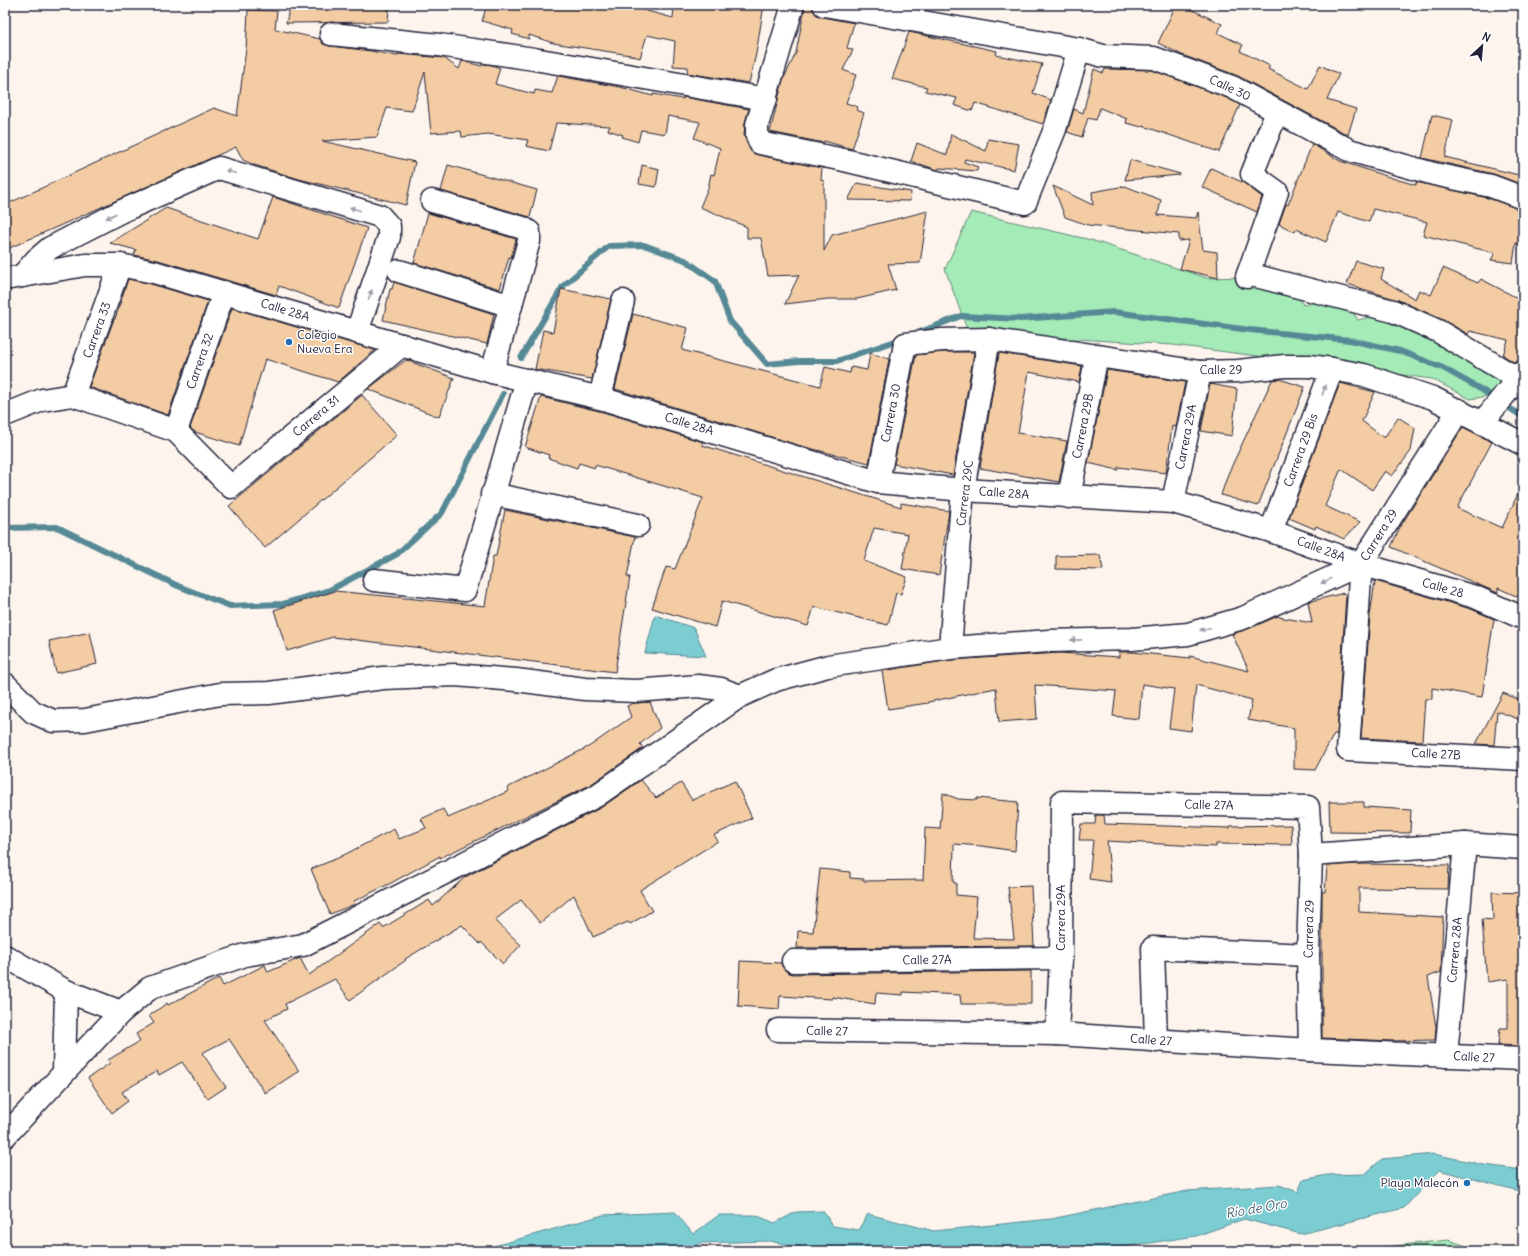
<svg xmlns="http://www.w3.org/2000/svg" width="1528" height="1256" viewBox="0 0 1528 1256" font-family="Delius,sans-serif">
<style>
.green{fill:#a4ebb7;stroke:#638679}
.water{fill:#7bcdd2;stroke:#578996}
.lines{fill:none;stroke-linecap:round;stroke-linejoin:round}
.stream{stroke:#578996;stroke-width:6}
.building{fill:#f3cca3;stroke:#22223b}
.minor-casing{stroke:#22223b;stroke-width:25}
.minor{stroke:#fff;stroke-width:22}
.oneway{fill:#9c9ca7}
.poi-dot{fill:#1f6fb2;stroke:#fff;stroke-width:1.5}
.labels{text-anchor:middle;stroke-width:3;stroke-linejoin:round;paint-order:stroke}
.street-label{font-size:12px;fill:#22223b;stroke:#fff}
.poi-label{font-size:12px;fill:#22223b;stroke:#fff;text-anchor:start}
.water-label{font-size:13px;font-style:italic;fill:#415e70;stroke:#fff}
</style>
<rect width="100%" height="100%" fill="#fdf5ed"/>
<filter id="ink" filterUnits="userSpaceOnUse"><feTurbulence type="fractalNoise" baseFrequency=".025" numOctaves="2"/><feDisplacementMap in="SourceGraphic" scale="8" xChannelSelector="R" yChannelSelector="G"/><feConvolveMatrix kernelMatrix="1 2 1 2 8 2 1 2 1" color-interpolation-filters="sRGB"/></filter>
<g filter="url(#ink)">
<g class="green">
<polygon points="971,212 1091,240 1207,278 1247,277 1297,292 1303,305 1332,299 1340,309 1348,304 1358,320 1382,314 1397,317 1393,324 1402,328 1423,327 1505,378 1496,395 1470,399 1432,379 1173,345 968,332 945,269"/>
<polygon points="1448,1240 1482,1251 1347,1251"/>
</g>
<g class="water">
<polygon points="655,615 694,628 706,656 645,653"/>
<polygon points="1434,1154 1484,1165 1523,1170 1523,1192 1439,1170 1404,1208 1301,1234 1244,1219 1196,1236 1097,1251 819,1251 769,1241 701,1243 689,1251 477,1251 603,1215 675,1212 693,1234 719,1215 755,1215 775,1223 796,1212 823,1211 833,1226 858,1230 868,1214 934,1231 1051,1219 1187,1191 1279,1185 1298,1192 1303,1180 1327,1175 1365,1174 1382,1159"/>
</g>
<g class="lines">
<g class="stream">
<polyline points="915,334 961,316 1021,319 1114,312 1250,330 1350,340 1400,351 1443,368 1482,390 1523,417"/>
<polyline points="521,358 563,286 609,246 644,245 685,260 715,281 730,321 767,364 799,361 837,361 901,339"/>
<polyline points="5,528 57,527 178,586 230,606 283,604 330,590 397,554 442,513 503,394"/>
</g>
</g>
<g class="building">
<polygon points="290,5 377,5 389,9 388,22 286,23"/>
<polygon points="487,5 637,5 636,8 673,18 674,5 764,5 756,54 749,83 687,73 688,67 673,66 675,41 647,35 640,58 630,55 553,43 529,35 529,39 512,34 513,30 482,21"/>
<polygon points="1176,5 1182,5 1222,24 1218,33 1243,45 1240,51 1270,66 1268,69 1308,89 1320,65 1339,74 1327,100 1356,109 1348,135 1238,76 1182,55 1158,43"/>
<polygon points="805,6 812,7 816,14 822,17 854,23 847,48 853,50 843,70 856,75 846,103 858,107 857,110 864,113 852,149 824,141 824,143 770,132 783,80 796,53"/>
<polygon points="248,10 277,11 275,29 320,39 323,44 330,46 371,51 397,56 397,54 444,58 459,69 462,61 482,66 482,64 492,65 500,68 495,84 534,94 535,90 552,93 558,76 620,87 653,96 653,94 683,99 683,97 749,109 745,122 744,136 752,152 758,155 822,168 821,180 824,181 824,251 832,235 928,211 920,263 888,264 896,290 857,299 828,299 785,304 799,275 768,276 761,238 747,238 747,227 700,207 708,188 711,174 714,175 720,148 694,138 700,122 668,116 665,134 641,130 638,142 622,137 623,135 608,130 610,126 556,123 549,151 526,146 528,140 488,134 462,137 461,131 431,133 425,72 412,111 387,108 377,137 322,141 415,162 406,205 299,179 254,165 243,160 236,147 5,250 5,205 214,108 237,116 246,49"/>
<polygon points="909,32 997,51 996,55 1042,64 1033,93 1051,100 1043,124 975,103 972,111 954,105 957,98 925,91 927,87 892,79"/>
<polygon points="1094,69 1103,73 1105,69 1152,70 1227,98 1240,105 1219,152 1143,126 1142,127 1126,123 1127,119 1100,108 1096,120 1088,118 1082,137 1067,132 1074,109 1083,113"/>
<polygon points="1432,115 1453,120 1445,157 1523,176 1523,185 1494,174 1422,158"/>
<polygon points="951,134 986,151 988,139 1019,144 1014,170 965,159 964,162 978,167 977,171 939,168 938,170 911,161 917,143 947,155"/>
<polygon points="1312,144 1340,161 1392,178 1416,185 1416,182 1488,198 1523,210 1523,247 1516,243 1513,263 1491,260 1495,253 1423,235 1427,222 1373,209 1369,222 1338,212 1326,242 1296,229 1295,232 1279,224 1286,204 1288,205"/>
<polygon points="1130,160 1180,174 1180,175 1125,180"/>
<polygon points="448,165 537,190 530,217 441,191"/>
<polygon points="642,165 659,169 656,187 639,184"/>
<polygon points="1211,168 1244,183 1262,197 1257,212 1202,187"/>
<polygon points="857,183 911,192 910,201 848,200"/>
<polygon points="1053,186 1093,205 1092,192 1125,186 1161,200 1158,215 1196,218 1198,212 1203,250 1217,252 1218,278 1180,269 1189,240 1179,241 1179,234 1088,225 1065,217"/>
<polygon points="273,197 367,228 339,308 279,286 276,295 158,260 134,255 136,250 110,243 166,208 258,239"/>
<polygon points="428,213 516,239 511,258 509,257 500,289 414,263"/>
<polygon points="1356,261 1384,269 1381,279 1415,299 1419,290 1431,295 1443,268 1478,283 1481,279 1523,301 1523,360 1515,363 1503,355 1508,340 1470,331 1468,334 1443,320 1398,300 1347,284"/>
<polygon points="128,279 151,284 208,301 168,415 89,387 114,319 115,319"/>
<polygon points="394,282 494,314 487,344 383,320 390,289 392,289"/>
<polygon points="561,289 611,299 592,379 535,369 543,330 553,332"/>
<polygon points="232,308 375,350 338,382 265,359 239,446 195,432 190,428"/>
<polygon points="633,314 688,328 682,350 820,386 825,367 850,373 851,367 867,370 870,353 889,359 869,463 801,446 615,389"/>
<polygon points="943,352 974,352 953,475 894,464 916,355"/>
<polygon points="999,353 1082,366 1079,382 1029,372 1018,433 1067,441 1059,482 980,468"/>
<polygon points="406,360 454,378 439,417 368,389"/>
<polygon points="1107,370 1185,382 1176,427 1172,426 1166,473 1118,467 1118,470 1088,463"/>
<polygon points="1279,379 1305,387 1258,506 1221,495 1228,474 1272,380"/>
<polygon points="1340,383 1375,392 1362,421 1384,438 1398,417 1415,428 1411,451 1392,476 1385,471 1372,490 1341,469 1325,506 1360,522 1344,539 1316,526 1315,529 1289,518"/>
<polygon points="1210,384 1237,389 1232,436 1201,431"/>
<polygon points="362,395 397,435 265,548 229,506"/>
<polygon points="541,397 603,412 703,442 702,445 901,507 901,503 949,511 939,575 902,569 908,534 874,528 864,561 907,577 901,594 896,593 888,625 814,607 808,626 722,601 715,627 652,608 666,567 675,569 703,498 595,465 595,468 579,463 577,468 548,458 549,455 525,447"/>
<polygon points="1463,427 1492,442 1457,508 1502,528 1523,483 1523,599 1498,588 1498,593 1391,547 1400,527"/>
<polygon points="505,510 635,537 627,577 630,577 615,672 333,637 287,651 274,610 335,591 485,606 493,556 496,556"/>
<polygon points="1100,555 1103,570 1056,569 1056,556"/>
<polygon points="1375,581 1471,609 1494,619 1482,697 1432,688 1432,699 1425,699 1422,741 1361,738 1370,616"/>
<polygon points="1344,593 1346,595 1337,734 1334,734 1315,770 1294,769 1294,728 1248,720 1252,700 1196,685 1191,731 1169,728 1174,689 1142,684 1139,719 1113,716 1116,691 1035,685 1037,719 999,722 996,688 928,702 928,703 888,709 882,671 951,660 1060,653 1119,657 1119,652 1132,652 1190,658 1190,656 1249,671 1232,634 1248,629 1278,616 1279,617 1312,623 1308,602"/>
<polygon points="90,632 97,664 56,673 49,641"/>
<polygon points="1503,693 1523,701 1523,721 1497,711 1494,745 1476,744"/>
<polygon points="650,702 660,728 640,744 643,748 590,785 440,858 440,856 391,883 354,901 355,904 330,914 311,869 338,858 394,829 399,839 426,828 421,819 443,809 448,818 509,791 507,788 590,746 631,717 627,706 634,703"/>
<polygon points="641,780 656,798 681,783 692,800 735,781 752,818 714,835 718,841 640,890 652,911 630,924 628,922 593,937 574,895 540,923 521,900 495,920 521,945 503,964 481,942 480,944 462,925 405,959 406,960 350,1000 335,979 285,1004 287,1009 265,1020 299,1071 265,1093 229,1039 202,1053 226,1087 208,1099 182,1062 159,1075 157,1071 122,1092 128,1101 112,1113 88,1078 110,1063 108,1060 140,1041 136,1034 154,1023 149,1016 167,1003 168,1005 219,978 223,986 265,965 268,972 300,958 309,975 380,924 383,928 429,900 433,906 465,877 602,807"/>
<polygon points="943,793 958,799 977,800 977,798 1018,802 1015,851 982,846 954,844 953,882 956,883 956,895 977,897 973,938 1014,939 1008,887 1031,886 1034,946 797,948 798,931 813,932 820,869 850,872 850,878 864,879 864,881 923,880 925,828 940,829"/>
<polygon points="1329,802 1364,802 1364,807 1411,810 1410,833 1330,832"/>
<polygon points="1096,815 1104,815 1105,824 1230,828 1230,826 1291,825 1292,845 1216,844 1216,847 1107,841 1111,882 1089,879 1093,840 1079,840 1081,824 1095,824"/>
<polygon points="1357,864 1449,865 1448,889 1359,888 1359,912 1443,917 1441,972 1428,977 1436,1027 1435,1040 1392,1041 1322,1038 1322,892 1325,892 1327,866"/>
<polygon points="1492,892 1523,893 1523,1046 1498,1045 1500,1028 1508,1028 1508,979 1487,982 1482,919 1493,920"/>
<polygon points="740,961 781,963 787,972 793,974 1031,971 1031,1004 961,1004 960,995 903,992 903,995 876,993 875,1004 832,997 832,999 780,996 779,1009 738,1006"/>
</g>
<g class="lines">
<defs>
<g id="minor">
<polyline points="793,5 757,125 757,136 760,143 844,160 1025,203 1055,129 1079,49"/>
<polyline points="824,5 1079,49 1103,56 1154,58 1232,87 1349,150 1434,174 1491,186 1523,198"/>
<polyline points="331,34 439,45 534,59 766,99"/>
<polyline points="432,201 523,228 529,232 529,241 492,372"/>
<polyline points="399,271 511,306"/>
<polyline points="1248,274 1393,311 1438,331 1518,379"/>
<polyline points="22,276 36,260 50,248 122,211 219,168 380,216 389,226 389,237 357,332"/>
<polyline points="1247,277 1277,192 1252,174 1277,112"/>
<polyline points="5,279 85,265 120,265 154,272 492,372 600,398 878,482 963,490 1173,502 1271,531 1361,564 1475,597 1523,618"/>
<polyline points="73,395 120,265"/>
<polyline points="600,398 623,301"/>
<polyline points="1459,410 1361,564 1348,750 1523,759"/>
<polyline points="5,415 42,400 73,395 176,431 231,487 402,345"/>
<polyline points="1482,423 1523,372"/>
<polyline points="176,431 224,292"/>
<polyline points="878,482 905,344 942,340 989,339 1200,372 1238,371 1285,366 1309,366 1332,369 1364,375 1433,398 1523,444"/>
<polyline points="492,494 638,525"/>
<polyline points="1069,497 1097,355"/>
<polyline points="1173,502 1200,372"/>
<polyline points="1271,531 1332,369"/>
<polyline points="374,580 465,590 527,380"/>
<polyline points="950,648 963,490 989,339"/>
<polyline points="5,684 33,712 53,721 85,720 220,694 269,693 383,678 455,675 516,680 585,689 636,691 698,686 721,689 740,696"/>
<polyline points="1311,855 1465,844 1523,848"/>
<polyline points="5,956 66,991 121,1012"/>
<polyline points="793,961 1061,958"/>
<polyline points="778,1030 1057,1034 1310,1050 1523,1059"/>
<polyline points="1057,1034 1061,958 1062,802 1308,807 1311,855 1308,955 1310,1050"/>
<polyline points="1156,1041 1153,948 1308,955"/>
<polyline points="1446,1056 1465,844"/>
<polyline points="64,1073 66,991"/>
<polyline points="5,1136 121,1012 150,988 245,955 303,945 596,796 740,696 776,680 828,666 950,648 1049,641 1132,639 1188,634 1243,618 1361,564"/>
</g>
</defs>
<use href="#minor" class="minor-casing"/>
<use href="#minor" class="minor"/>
</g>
<defs><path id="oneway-solid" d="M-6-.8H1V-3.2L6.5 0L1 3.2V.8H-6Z"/></defs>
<g class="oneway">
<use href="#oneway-solid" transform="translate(231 172) rotate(-163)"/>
<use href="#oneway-solid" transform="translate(355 209) rotate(-163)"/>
<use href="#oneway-solid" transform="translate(111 216) rotate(152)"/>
<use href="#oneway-solid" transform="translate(370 295) rotate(-71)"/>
<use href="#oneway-solid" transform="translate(1324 390) rotate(-70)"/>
<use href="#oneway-solid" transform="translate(1326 581) rotate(154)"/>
<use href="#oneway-solid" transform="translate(1205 629) rotate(166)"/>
<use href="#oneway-solid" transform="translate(1076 640) rotate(179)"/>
</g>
</g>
<g class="poi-dot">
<circle cx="289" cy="342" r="4"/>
<circle cx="1467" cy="1183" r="4"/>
</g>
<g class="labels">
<g class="street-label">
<text transform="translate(1230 88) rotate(25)" y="4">Calle 30</text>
<text transform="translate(285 310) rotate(17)" y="4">Calle 28A</text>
<text transform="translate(97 330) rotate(-70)" y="4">Carrera 33</text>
<text transform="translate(200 361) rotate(-71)" y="4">Carrera 32</text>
<text transform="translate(1221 370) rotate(-1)" y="4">Calle 29</text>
<text transform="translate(891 413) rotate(-79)" y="4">Carrera 30</text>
<text transform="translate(316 416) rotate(-40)" y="4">Carrera 31</text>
<text transform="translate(689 424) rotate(17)" y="4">Calle 28A</text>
<text transform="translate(1083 426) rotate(-79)" y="4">Carrera 29B</text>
<text transform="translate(1186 437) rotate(-79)" y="4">Carrera 29A</text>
<text transform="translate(1301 450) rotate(-70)" y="4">Carrera 29 Bis</text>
<text transform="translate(965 493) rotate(-83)" y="4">Carrera 29C</text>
<text transform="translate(1004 493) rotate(4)" y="4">Calle 28A</text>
<text transform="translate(1379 535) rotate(-58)" y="4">Carrera 29</text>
<text transform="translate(1321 549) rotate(20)" y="4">Calle 28A</text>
<text transform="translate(1443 588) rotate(16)" y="4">Calle 28</text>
<text transform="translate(1436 754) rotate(3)" y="4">Calle 27B</text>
<text transform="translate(1209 805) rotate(1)" y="4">Calle 27A</text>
<text transform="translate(1061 918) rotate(-90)" y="4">Carrera 29A</text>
<text transform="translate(1309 929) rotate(-89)" y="4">Carrera 29</text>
<text transform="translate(1455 950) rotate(-85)" y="4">Carrera 28A</text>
<text transform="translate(927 960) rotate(-1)" y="4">Calle 27A</text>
<text transform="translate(827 1031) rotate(1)" y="4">Calle 27</text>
<text transform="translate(1151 1040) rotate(4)" y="4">Calle 27</text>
<text transform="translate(1474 1057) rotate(3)" y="4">Calle 27</text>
</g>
<g class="poi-label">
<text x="297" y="339">Colegio<tspan x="297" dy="14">Nueva Era</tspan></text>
<text x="1459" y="1187" text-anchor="end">Playa Malecón</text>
</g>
<g class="water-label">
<text transform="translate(1256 1208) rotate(-10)" y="5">Río de Oro</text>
</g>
</g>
<rect width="1528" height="1256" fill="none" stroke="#fff" stroke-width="20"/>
<rect x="10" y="10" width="1508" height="1236" fill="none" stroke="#22223b" stroke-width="1.5" filter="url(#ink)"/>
<g transform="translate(1482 46) rotate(26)" stroke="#ffffff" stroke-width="3" paint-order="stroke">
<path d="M0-3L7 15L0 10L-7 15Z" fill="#22223b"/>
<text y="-6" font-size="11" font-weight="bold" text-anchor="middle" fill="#22223b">N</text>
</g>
</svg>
